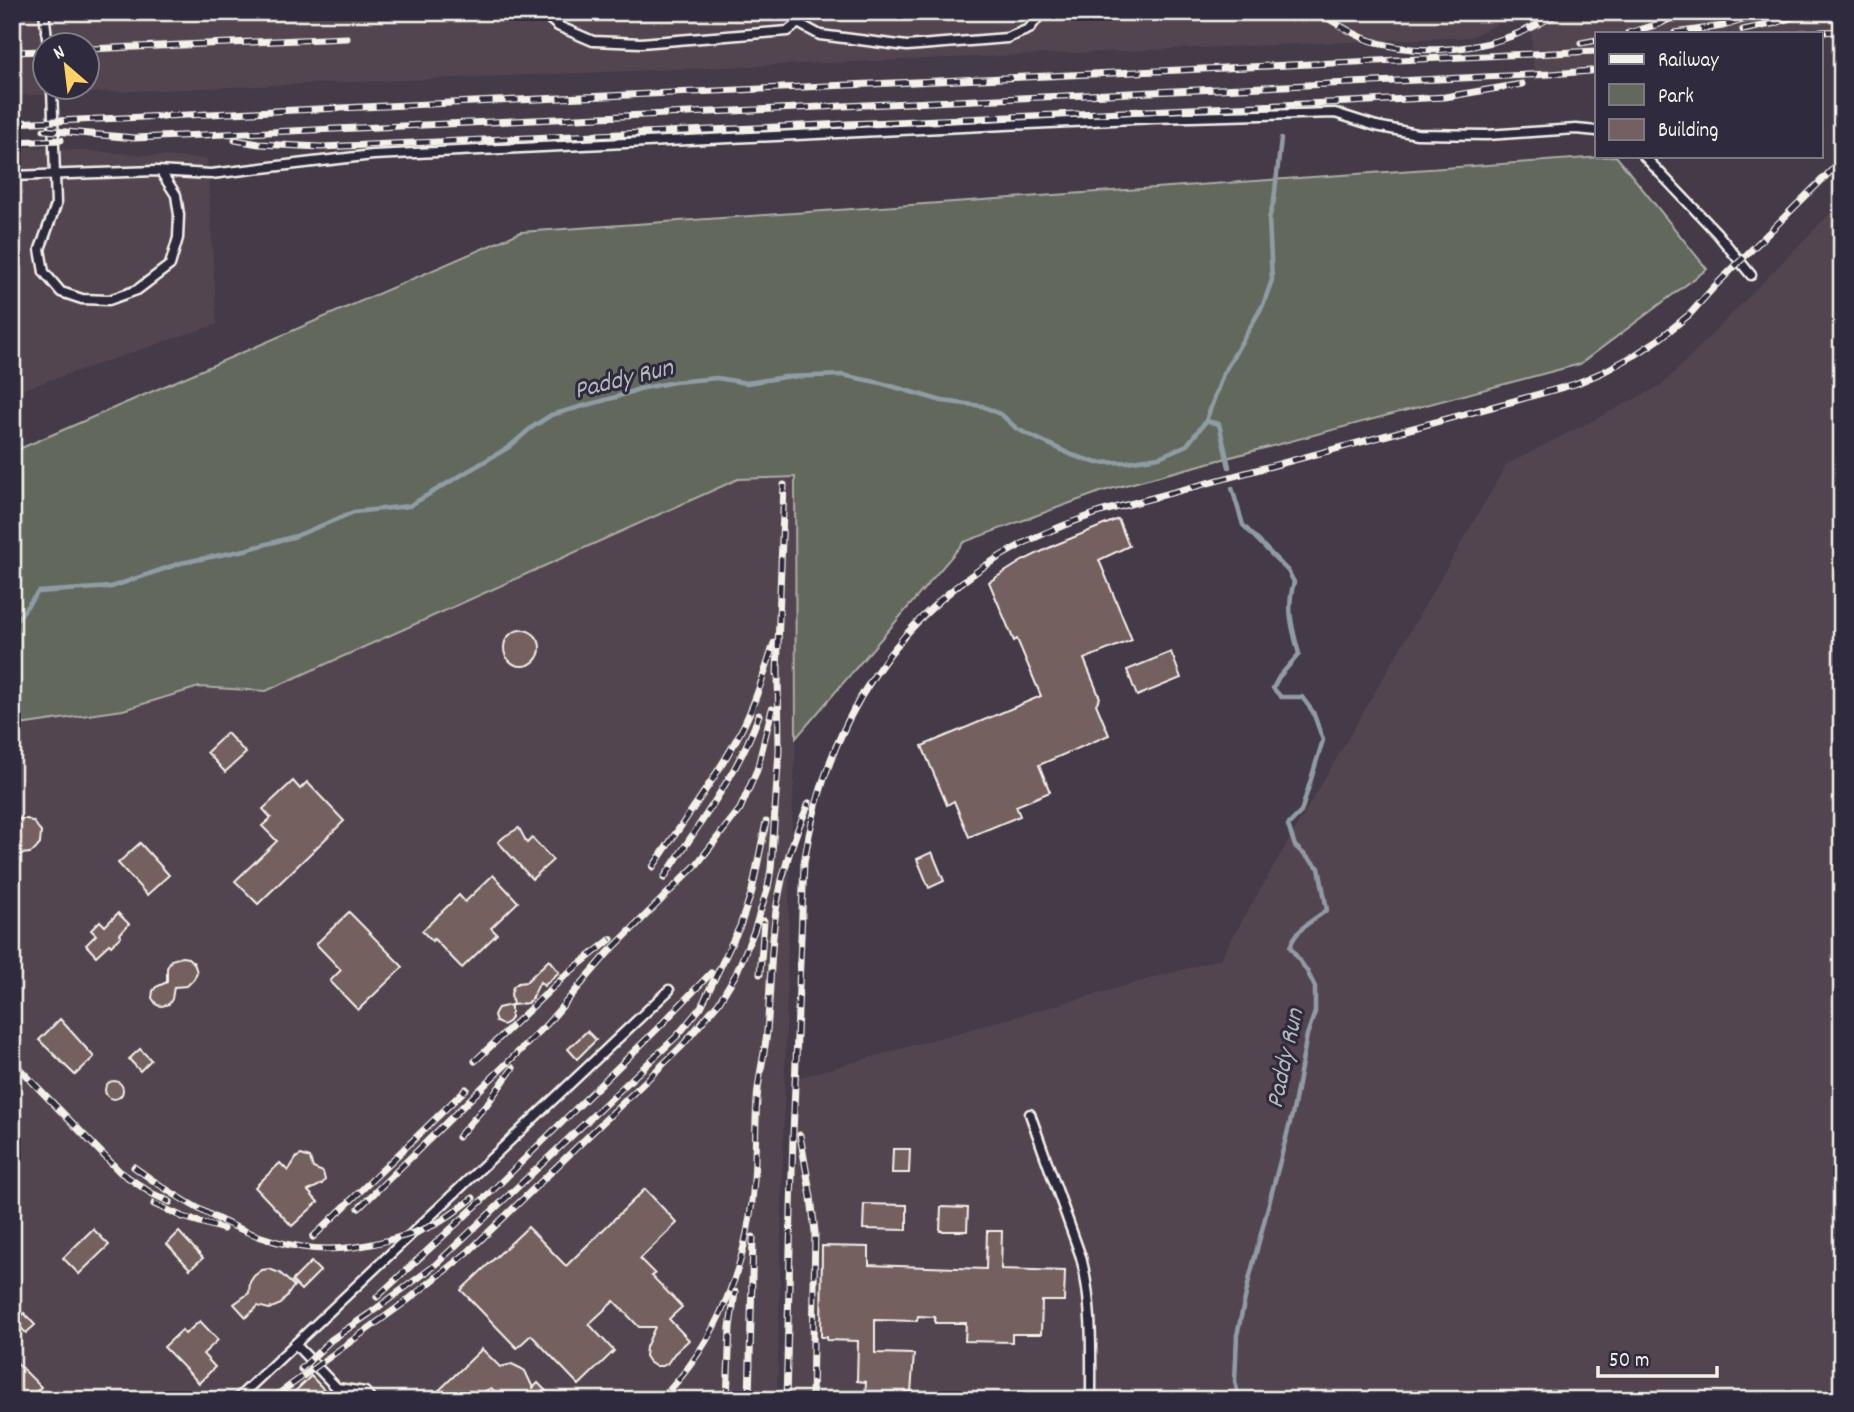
<svg xmlns="http://www.w3.org/2000/svg" width="1854" height="1412" viewBox="0 0 1854 1412" font-family="Dekko,sans-serif">
<style>
.built{fill:#524550;fill-rule:evenodd}
.green{fill:#62695c;stroke:#abada2;stroke-width:2}
.lines{fill:none;stroke-linecap:round;stroke-linejoin:round}
.stream{stroke:#909ca5;stroke-width:4.5}
.building{fill:#746061;stroke:#f4f1e8;stroke-width:2}
.service-casing{stroke:#f4f1e8;stroke-width:13}
.service{stroke:#2f2a3d;stroke-width:8}
.rail-casing{stroke:#f4f1e8;stroke-width:7}
.rail{stroke:#2f2a3d;stroke-width:4.5;stroke-dasharray:13;stroke-linecap:butt}
.labels{text-anchor:middle;stroke-width:6;stroke-linejoin:round;paint-order:stroke}
.water-label{font-size:26px;font-style:italic;fill:#b1b9bb;stroke:#2f2a3d}
</style>
<rect width="100%" height="100%" fill="#443a48"/>
<filter id="ink" filterUnits="userSpaceOnUse"><feTurbulence type="fractalNoise" baseFrequency=".0143" numOctaves="2"/><feDisplacementMap in="SourceGraphic" scale="14" xChannelSelector="R" yChannelSelector="G"/><feConvolveMatrix kernelMatrix="1 2 1 2 8 2 1 2 1" color-interpolation-filters="sRGB"/></filter>
<g filter="url(#ink)">
<g class="built">
<path d="M12 12H1521L1471 37 12 96ZM46 46H88V88H46Z"/>
<polygon points="1530,12 1842,12 1842,31 1801,33 1597,33 1597,69 1534,81"/>
<polygon points="12,146 207,159 217,324 12,393"/>
<polygon points="1842,201 1842,1400 788,1400 797,1078 1220,959 1507,464 1662,385"/>
<polygon points="795,477 796,738 790,865 777,1400 12,1400 12,726 123,710 199,687 266,691 739,479"/>
</g>
<polygon class="green" points="1616,156 1707,269 1580,364 1103,491 964,542 796,738 795,477 738,479 266,691 199,687 123,710 12,726 12,452 521,232"/>
<g class="lines">
<g class="stream">
<polyline points="1206,421 1223,374 1263,305 1272,280 1269,219 1274,200 1281,139"/>
<path d="M1232 488 1243 525 1288 571 1294 582C1286 609 1292 627 1299 654L1279 677 1273 688 1281 697H1302L1313 712 1323 740 1301 812 1288 825 1295 846 1319 868 1327 910C1312 921 1296 929 1290 947L1307 971 1315 987V1012L1307 1035 1293 1111 1250 1276 1237 1335 1235 1381 1239 1400"/>
<polyline points="12,622 15,622 38,592 111,587 181,563 245,550 296,536 354,512 409,506 509,447 531,428 551,415 616,397 639,389 674,382 717,378 747,383 785,377 842,375 881,383 942,401 982,406 1002,415 1017,429 1072,455 1097,463 1127,462 1159,457 1187,445 1206,421 1219,424 1229,467"/>
</g>
</g>
<g class="building">
<polygon points="1118,519 1129,546 1099,560 1132,640 1084,659 1100,698 1096,704 1109,735 1039,765 1050,792 1016,806 1020,816 969,837 954,801 947,805 922,746 1041,696 1017,639 1014,641 989,582 1022,561 1055,545"/>
<circle cx="522" cy="648" r="18"/>
<polygon points="1171,652 1181,678 1137,696 1127,670"/>
<polygon points="227,733 246,753 225,772 207,752"/>
<polygon points="293,781 300,789 307,782 344,821 258,904 235,881 277,841 262,826 271,818 263,809"/>
<polygon points="20,819 27,819 34,822 41,832 40,844 35,850 30,853 22,854 12,851 12,823"/>
<polygon points="519,828 527,843 532,838 553,860 532,879 498,842 505,836"/>
<polygon points="140,843 169,875 147,895 118,863"/>
<polygon points="932,852 944,881 929,888 917,859"/>
<polygon points="493,875 518,902 491,928 497,934 462,968 434,939 432,941 422,931 459,895 465,902"/>
<polygon points="349,912 403,967 358,1010 330,981 341,970 316,944"/>
<polygon points="118,913 129,924 120,934 121,936 111,946 109,944 96,956 86,945 96,935 91,930 100,921 105,926"/>
<polygon points="182,957 188,958 194,963 197,972 194,979 187,986 174,987 172,999 169,1004 162,1006 157,1005 152,998 153,991 156,987 167,982 167,968 171,960"/>
<polygon points="549,960 559,972 544,986 540,982 531,1000 527,1003 513,1005 511,994 513,987 518,983 526,982"/>
<polygon points="511,1005 511,1017 509,1021 503,1025 496,1022 494,1015 496,1011 498,1008"/>
<polygon points="60,1019 94,1057 75,1075 39,1040"/>
<polygon points="587,1031 596,1040 577,1059 568,1049"/>
<polygon points="140,1049 151,1060 140,1071 129,1059"/>
<circle cx="114" cy="1090" r="9"/>
<polygon points="893,1149 910,1149 909,1173 892,1173"/>
<polygon points="301,1155 310,1158 313,1168 323,1172 325,1180 322,1184 308,1191 318,1202 292,1226 255,1187 280,1163 288,1171 297,1157"/>
<polygon points="645,1189 677,1223 640,1259 655,1274 652,1276 682,1307 669,1319 689,1340 674,1354 667,1364 662,1366 655,1366 649,1362 645,1356 646,1347 655,1327 639,1327 614,1301 589,1324 614,1351 579,1385 531,1335 517,1348 461,1290 528,1227 566,1266"/>
<polygon points="864,1204 907,1205 907,1230 863,1229"/>
<polygon points="941,1207 968,1208 967,1231 940,1231"/>
<polygon points="93,1229 109,1245 79,1274 63,1258"/>
<polygon points="987,1231 1002,1231 1001,1269 1065,1271 1064,1301 1042,1301 1041,1334 1012,1334 1012,1342 965,1341 966,1323 935,1323 935,1317 918,1316 917,1321 875,1320 875,1353 914,1354 911,1392 906,1392 906,1400 865,1400 866,1382 857,1381 858,1341 827,1340 827,1337 821,1337 822,1246 869,1247 869,1265 986,1269"/>
<polygon points="179,1232 203,1258 190,1269 167,1244"/>
<polygon points="311,1262 320,1271 301,1290 292,1281"/>
<polygon points="269,1269 280,1273 294,1286 281,1304 269,1309 258,1306 246,1317 234,1304 249,1293 250,1282 254,1276 262,1270"/>
<polygon points="24,1313 35,1325 26,1333 15,1322"/>
<polygon points="200,1321 218,1340 203,1354 215,1367 199,1383 164,1347 182,1330 185,1334"/>
<polygon points="482,1349 500,1367 512,1364 520,1368 525,1371 533,1388 538,1383 555,1400 521,1400 522,1397 507,1400 500,1396 491,1388 476,1396 474,1400 429,1400"/>
<polygon points="12,1358 41,1387 28,1400 12,1400"/>
<polygon points="311,1376 334,1400 286,1400"/>
</g>
<g class="lines">
<defs>
<g id="service">
<polyline points="44,12 48,46"/>
<polyline points="542,12 558,26 593,41 641,43 788,31 807,16 808,12"/>
<polyline points="798,23 820,35 907,46 1007,38 1029,29 1042,12"/>
<polyline points="52,88 56,205 40,249 44,272 61,292 82,299 109,300 137,290 170,265 178,238 179,215 176,195 161,172"/>
<polyline points="1644,156 1717,233 1751,275"/>
<polyline points="12,176 156,171 211,174 373,155 1154,118 1335,113 1376,126 1417,134 1487,135 1576,129 1597,131"/>
<path d="M1030 1114 1081 1257C1093 1305 1091 1351 1091 1400"/>
<polyline points="295,1344 337,1388 365,1392 372,1400"/>
<polyline points="236,1400 669,990"/>
</g>
</defs>
<use href="#service" class="service-casing"/>
<use href="#service" class="service"/>
<defs>
<g id="rail">
<path d="M1318 12C1334 22 1349 32 1366 39 1409 55 1463 52 1506 38 1525 32 1543 22 1560 12"/>
<polyline points="1743,30 1776,23 1807,12"/>
<polyline points="1628,33 1659,24 1683,12"/>
<polyline points="1675,33 1723,26 1769,12"/>
<polyline points="1801,33 1842,31"/>
<polyline points="1581,43 1597,40"/>
<polyline points="88,49 347,38"/>
<polyline points="12,52 46,51"/>
<polyline points="12,123 1597,51"/>
<polyline points="44,130 135,138 180,136 1550,74 1591,71"/>
<polyline points="235,140 259,144 321,147 1350,102 1445,97 1522,84"/>
<polyline points="12,142 61,140"/>
<polyline points="777,674 784,485"/>
<path d="M653 867C684 820 719 775 744 725 757 699 765 671 774 643"/>
<path d="M664 878C698 825 738 774 759 715"/>
<polyline points="760,974 764,921"/>
<polyline points="12,1061 120,1172 151,1193 170,1202"/>
<polyline points="475,1061 567,974 611,939"/>
<polyline points="800,1135 811,1197 815,1232 812,1400"/>
<polyline points="458,1137 487,1104 513,1068"/>
<path d="M134 1167C182 1202 242 1238 302 1247 332 1252 364 1247 393 1239 408 1235 424 1230 438 1223 450 1216 462 1206 473 1198"/>
<polyline points="154,1204 183,1217 223,1229"/>
<polyline points="359,1208 547,1024 607,954 697,864 740,809 757,770 772,709"/>
<polyline points="313,1237 466,1089"/>
<polyline points="377,1297 491,1192 658,1028 711,973"/>
<polyline points="301,1369 331,1340 369,1314 433,1267 677,1036 701,1007 740,926 752,891 766,822"/>
<polyline points="270,1400 408,1300 468,1252 682,1046 719,1002 736,974 754,931 768,887 771,869 779,751 778,666"/>
<path d="M660 1400C718 1343 749 1260 754 1180 756 1153 755 1126 757 1100 758 1077 765 1054 767 1031 771 989 770 946 777 904 783 869 794 835 809 803"/>
<polyline points="727,1400 730,1327 735,1292"/>
<polyline points="749,1400 753,1237"/>
<path d="M786 1400 793 1135 804 863C825 724 898 607 1026 542 1049 530 1075 521 1100 512L1514 401 1575 384 1603 372 1635 355 1658 340 1690 314 1714 287 1842 160"/>
</g>
</defs>
<use href="#rail" class="rail-casing"/>
<use href="#rail" class="rail"/>
</g>
</g>
<g class="labels">
<g class="water-label">
<text transform="translate(623 377) rotate(-14)" y="9">Paddy Run</text>
<text transform="translate(1283 1058) rotate(-78)" y="9">Paddy Run</text>
</g>
</g>
<rect width="1854" height="1412" fill="none" stroke="#2f2a3d" stroke-width="42"/>
<rect x="21" y="21" width="1812" height="1370" fill="none" stroke="#f4f1e8" stroke-width="2.5" filter="url(#ink)"/>
<rect x="1595" y="32" width="228" height="126" fill="#2f2a3d" stroke="#7e7a81" stroke-width="2"/>
<rect x="1609" y="54" width="35" height="10" fill="#f4f1e8" stroke="#7e7a81" stroke-width="2"/>
<text x="1658" y="66" font-size="21" fill="#f4f1e8">Railway</text>
<rect x="1609" y="84" width="35" height="21" fill="#62695c" stroke="#7e7a81" stroke-width="2"/>
<text x="1658" y="102" font-size="21" fill="#f4f1e8">Park</text>
<rect x="1609" y="119" width="35" height="21" fill="#746061" stroke="#7e7a81" stroke-width="2"/>
<text x="1658" y="136" font-size="21" fill="#f4f1e8">Building</text>
<g transform="translate(66 66) rotate(332)"><circle r="33" fill="#2f2a3d" stroke="#7e7a81" stroke-width="2"/>
<path d="M0-5L12 26L0 18L-12 26Z" fill="#ffd166"/>
<text y="-10" font-size="19" font-weight="bold" text-anchor="middle" fill="#f4f1e8">N</text>
</g>
<path d="M1598 1366v10h119v-10" fill="none" stroke="#f4f1e8" stroke-width="3.5"/>
<text x="1609" y="1366" font-size="21" fill="#f4f1e8" stroke="#2f2a3d" stroke-width="5" paint-order="stroke">50 m</text>
</svg>
